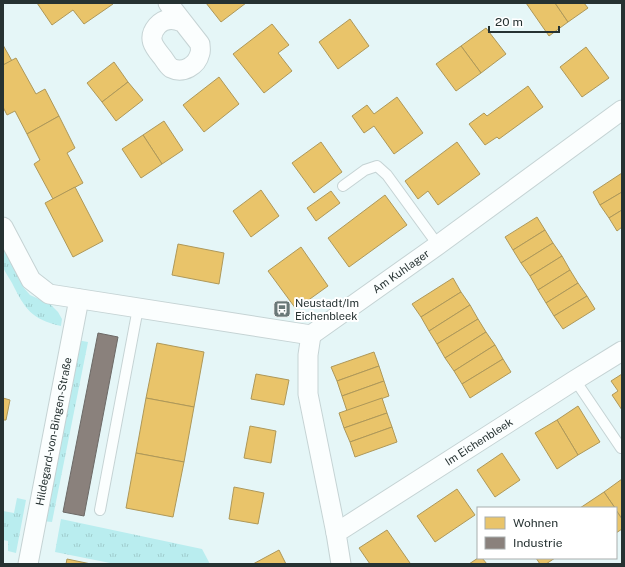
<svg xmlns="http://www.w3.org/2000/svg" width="625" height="567" viewBox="0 0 625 567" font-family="'Public Sans',sans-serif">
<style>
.grass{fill:url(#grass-tufts)}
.homes{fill:#e9c46a;stroke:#ae9859}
.industry{fill:#8a817c;stroke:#6c6966}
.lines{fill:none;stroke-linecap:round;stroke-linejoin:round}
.service-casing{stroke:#c5d3d4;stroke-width:12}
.minor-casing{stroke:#c5d3d4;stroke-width:21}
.service{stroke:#fbfefe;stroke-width:10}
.minor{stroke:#fbfefe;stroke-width:19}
.labels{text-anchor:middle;stroke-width:4;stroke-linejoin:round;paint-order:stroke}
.street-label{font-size:11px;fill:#263232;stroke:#fff}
.poi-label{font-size:11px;fill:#263232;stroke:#fff;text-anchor:start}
</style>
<defs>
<pattern id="grass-tufts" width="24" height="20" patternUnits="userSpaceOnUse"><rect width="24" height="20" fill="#b9edef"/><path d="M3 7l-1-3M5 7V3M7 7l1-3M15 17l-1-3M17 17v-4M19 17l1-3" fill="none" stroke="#9fcccd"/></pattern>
</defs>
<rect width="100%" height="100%" fill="#e5f6f7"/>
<g class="grass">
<path d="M3 248 24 288 30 295 50 304 58 312 62 319 61 326C31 319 25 309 12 283 9 278 5 272 3 267 2 261 3 253 3 248Z"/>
<polygon points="77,340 88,342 52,522 42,521"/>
<polygon points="17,498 26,500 16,553 8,551 8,541 3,540 3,511 14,513"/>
<polygon points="61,519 202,549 210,564 115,564 55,552"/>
</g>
<g class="homes">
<polygon points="37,3 112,3 113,4 84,24 73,10 52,25"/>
<polygon points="206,3 246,3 221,22"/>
<polygon points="526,3 555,3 568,22 549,36"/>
<polygon points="555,3 584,3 588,8 568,22"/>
<polygon points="350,19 369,46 338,69 319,42"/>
<polygon points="272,24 289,45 278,53 292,71 264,93 233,54"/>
<polygon points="486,28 506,54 481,73 461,46"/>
<polygon points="3,45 12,61 3,65"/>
<polygon points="461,46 481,73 456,91 436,64"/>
<polygon points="586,47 609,78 582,97 560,67"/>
<polygon points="16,58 36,94 45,89 59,116 27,134 15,111 7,115 3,107 3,65"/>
<polygon points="114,62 128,82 102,102 87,83"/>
<polygon points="219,77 239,104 204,132 183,105"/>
<polygon points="128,82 143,100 116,121 102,102"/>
<polygon points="528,86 543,107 499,139 497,137 485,145 469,124 484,113 487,116"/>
<polygon points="397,97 423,133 394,154 374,126 364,133 352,116 367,105 374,114"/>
<polygon points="59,116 75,148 67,153 83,183 53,199 34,164 40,160 27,134"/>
<polygon points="164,121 183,150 162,164 143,135"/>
<polygon points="143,135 162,164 141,178 122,149"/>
<polygon points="321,142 342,172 314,193 292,163"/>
<polygon points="457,142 480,174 438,205 428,191 418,199 405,181"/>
<polygon points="622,173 622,192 600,205 593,192"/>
<polygon points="75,187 103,241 73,257 45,203"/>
<polygon points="261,190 279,216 251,237 233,211"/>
<polygon points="331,191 340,203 316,221 307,208"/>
<polygon points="622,192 622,210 609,218 600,205"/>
<polygon points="385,195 407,225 349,267 328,238"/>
<polygon points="622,210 622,227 617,231 609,218"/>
<polygon points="537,217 545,230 513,250 505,237"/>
<polygon points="545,230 553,243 521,263 513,250"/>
<polygon points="553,243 562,256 530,276 521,263"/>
<polygon points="178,244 224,253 219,284 172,275"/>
<polygon points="301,247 328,286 296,309 268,271"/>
<polygon points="562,256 570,270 538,290 530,276"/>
<polygon points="570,270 578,283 546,303 538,290"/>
<polygon points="453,278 461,292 421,317 412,304"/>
<polygon points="578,283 587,296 554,316 546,303"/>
<polygon points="461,292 470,305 429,331 421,317"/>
<polygon points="587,296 595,309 563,329 554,316"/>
<polygon points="470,305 478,319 437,344 429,331"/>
<polygon points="478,319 486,332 445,358 437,344"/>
<polygon points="486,332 495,345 454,371 445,358"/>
<polygon points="157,343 204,352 194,407 146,398"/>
<polygon points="495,345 503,359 462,384 454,371"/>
<polygon points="374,352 379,366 337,381 331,367"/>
<polygon points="503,359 511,372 470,398 462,384"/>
<polygon points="379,366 384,381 342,396 337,381"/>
<polygon points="256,374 289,380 284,405 251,399"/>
<polygon points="622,374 622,410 612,395 618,391 611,381"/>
<polygon points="384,381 389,396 347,411 342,396"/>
<polygon points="3,398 10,400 6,420 3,420"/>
<polygon points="146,398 194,407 184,462 136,453"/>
<polygon points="382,398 387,413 344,428 339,413"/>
<polygon points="578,406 600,442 578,455 557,420"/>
<polygon points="387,413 392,427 350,442 344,428"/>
<polygon points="557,420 578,455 557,469 535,433"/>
<polygon points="250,426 276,431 271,463 244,458"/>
<polygon points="392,427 397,442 355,457 350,442"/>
<polygon points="136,453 184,462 173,517 126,508"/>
<polygon points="502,453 520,480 495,497 477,470"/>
<polygon points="622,479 622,519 616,510 616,508 615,508 604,492"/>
<polygon points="234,487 264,493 258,524 229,519"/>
<polygon points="457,489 475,515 435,542 417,516"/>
<polygon points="604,492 615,508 580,508"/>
<polygon points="616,510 622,519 622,529 616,533"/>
<polygon points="387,530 410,563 409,564 370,564 359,548"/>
<polygon points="279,550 286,564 253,564"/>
<polygon points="478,558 482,558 487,564 469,564"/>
<polygon points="536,558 555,558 546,564 540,564"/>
<polygon points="67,559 91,564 66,564"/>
</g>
<polygon class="industry" points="98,333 118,337 84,516 63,512"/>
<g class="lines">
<defs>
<g id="service">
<polyline points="343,186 365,170 377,166 387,175 438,245"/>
<polyline points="575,380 621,448"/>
<polyline points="100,510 138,308"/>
</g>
<g id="minor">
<path d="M168 3 200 44C200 47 201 51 200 53 197 66 183 74 171 68 168 66 165 61 163 58 155 48 146 39 157 26 164 18 173 18 182 22"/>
<path id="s1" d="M3 227 31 280 49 294 311 335 438 245 622 110"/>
<polyline points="311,335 308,355 308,394 336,533"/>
<path id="s2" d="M28 564 79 299"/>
<path id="s3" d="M341 564 336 533 575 380 622 351"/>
</g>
</defs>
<use href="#service" class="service-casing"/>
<use href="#minor" class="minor-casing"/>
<use href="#service" class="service"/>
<use href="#minor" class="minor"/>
</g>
<defs>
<symbol id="bus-square" viewBox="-11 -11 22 22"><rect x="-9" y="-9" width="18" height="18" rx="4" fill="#697777" stroke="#fff"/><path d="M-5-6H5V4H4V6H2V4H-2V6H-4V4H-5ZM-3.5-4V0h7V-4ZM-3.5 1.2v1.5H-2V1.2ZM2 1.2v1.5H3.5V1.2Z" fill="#fff"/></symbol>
</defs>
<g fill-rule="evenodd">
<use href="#bus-square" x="272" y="299" width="20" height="20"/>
</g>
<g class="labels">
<g class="street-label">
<text dy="4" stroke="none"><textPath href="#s1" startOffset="458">Am Kuhlager</textPath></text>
<text dy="4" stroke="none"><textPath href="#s2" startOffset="135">Hildegard-von-Bingen-Straße</textPath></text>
<text dy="4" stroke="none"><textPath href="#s3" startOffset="201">Im Eichenbleek</textPath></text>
</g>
<g class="poi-label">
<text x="295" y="307">Neustadt/Im<tspan x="295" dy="13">Eichenbleek</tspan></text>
</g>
</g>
<rect width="625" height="567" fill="none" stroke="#263232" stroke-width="8"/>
<rect x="477" y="507" width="140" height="52" fill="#ffffff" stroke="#a8adad"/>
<rect x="485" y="517" width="20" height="12" fill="#e9c46a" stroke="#a8adad"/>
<text x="513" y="527" font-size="12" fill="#263232">Wohnen</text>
<rect x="485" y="537" width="20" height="12" fill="#8a817c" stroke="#a8adad"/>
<text x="513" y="547" font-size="12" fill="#263232">Industrie</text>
<path d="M489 26v6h70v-6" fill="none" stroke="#263232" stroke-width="2"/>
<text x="495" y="26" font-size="12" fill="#263232" stroke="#ffffff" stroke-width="3" paint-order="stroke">20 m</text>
</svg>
